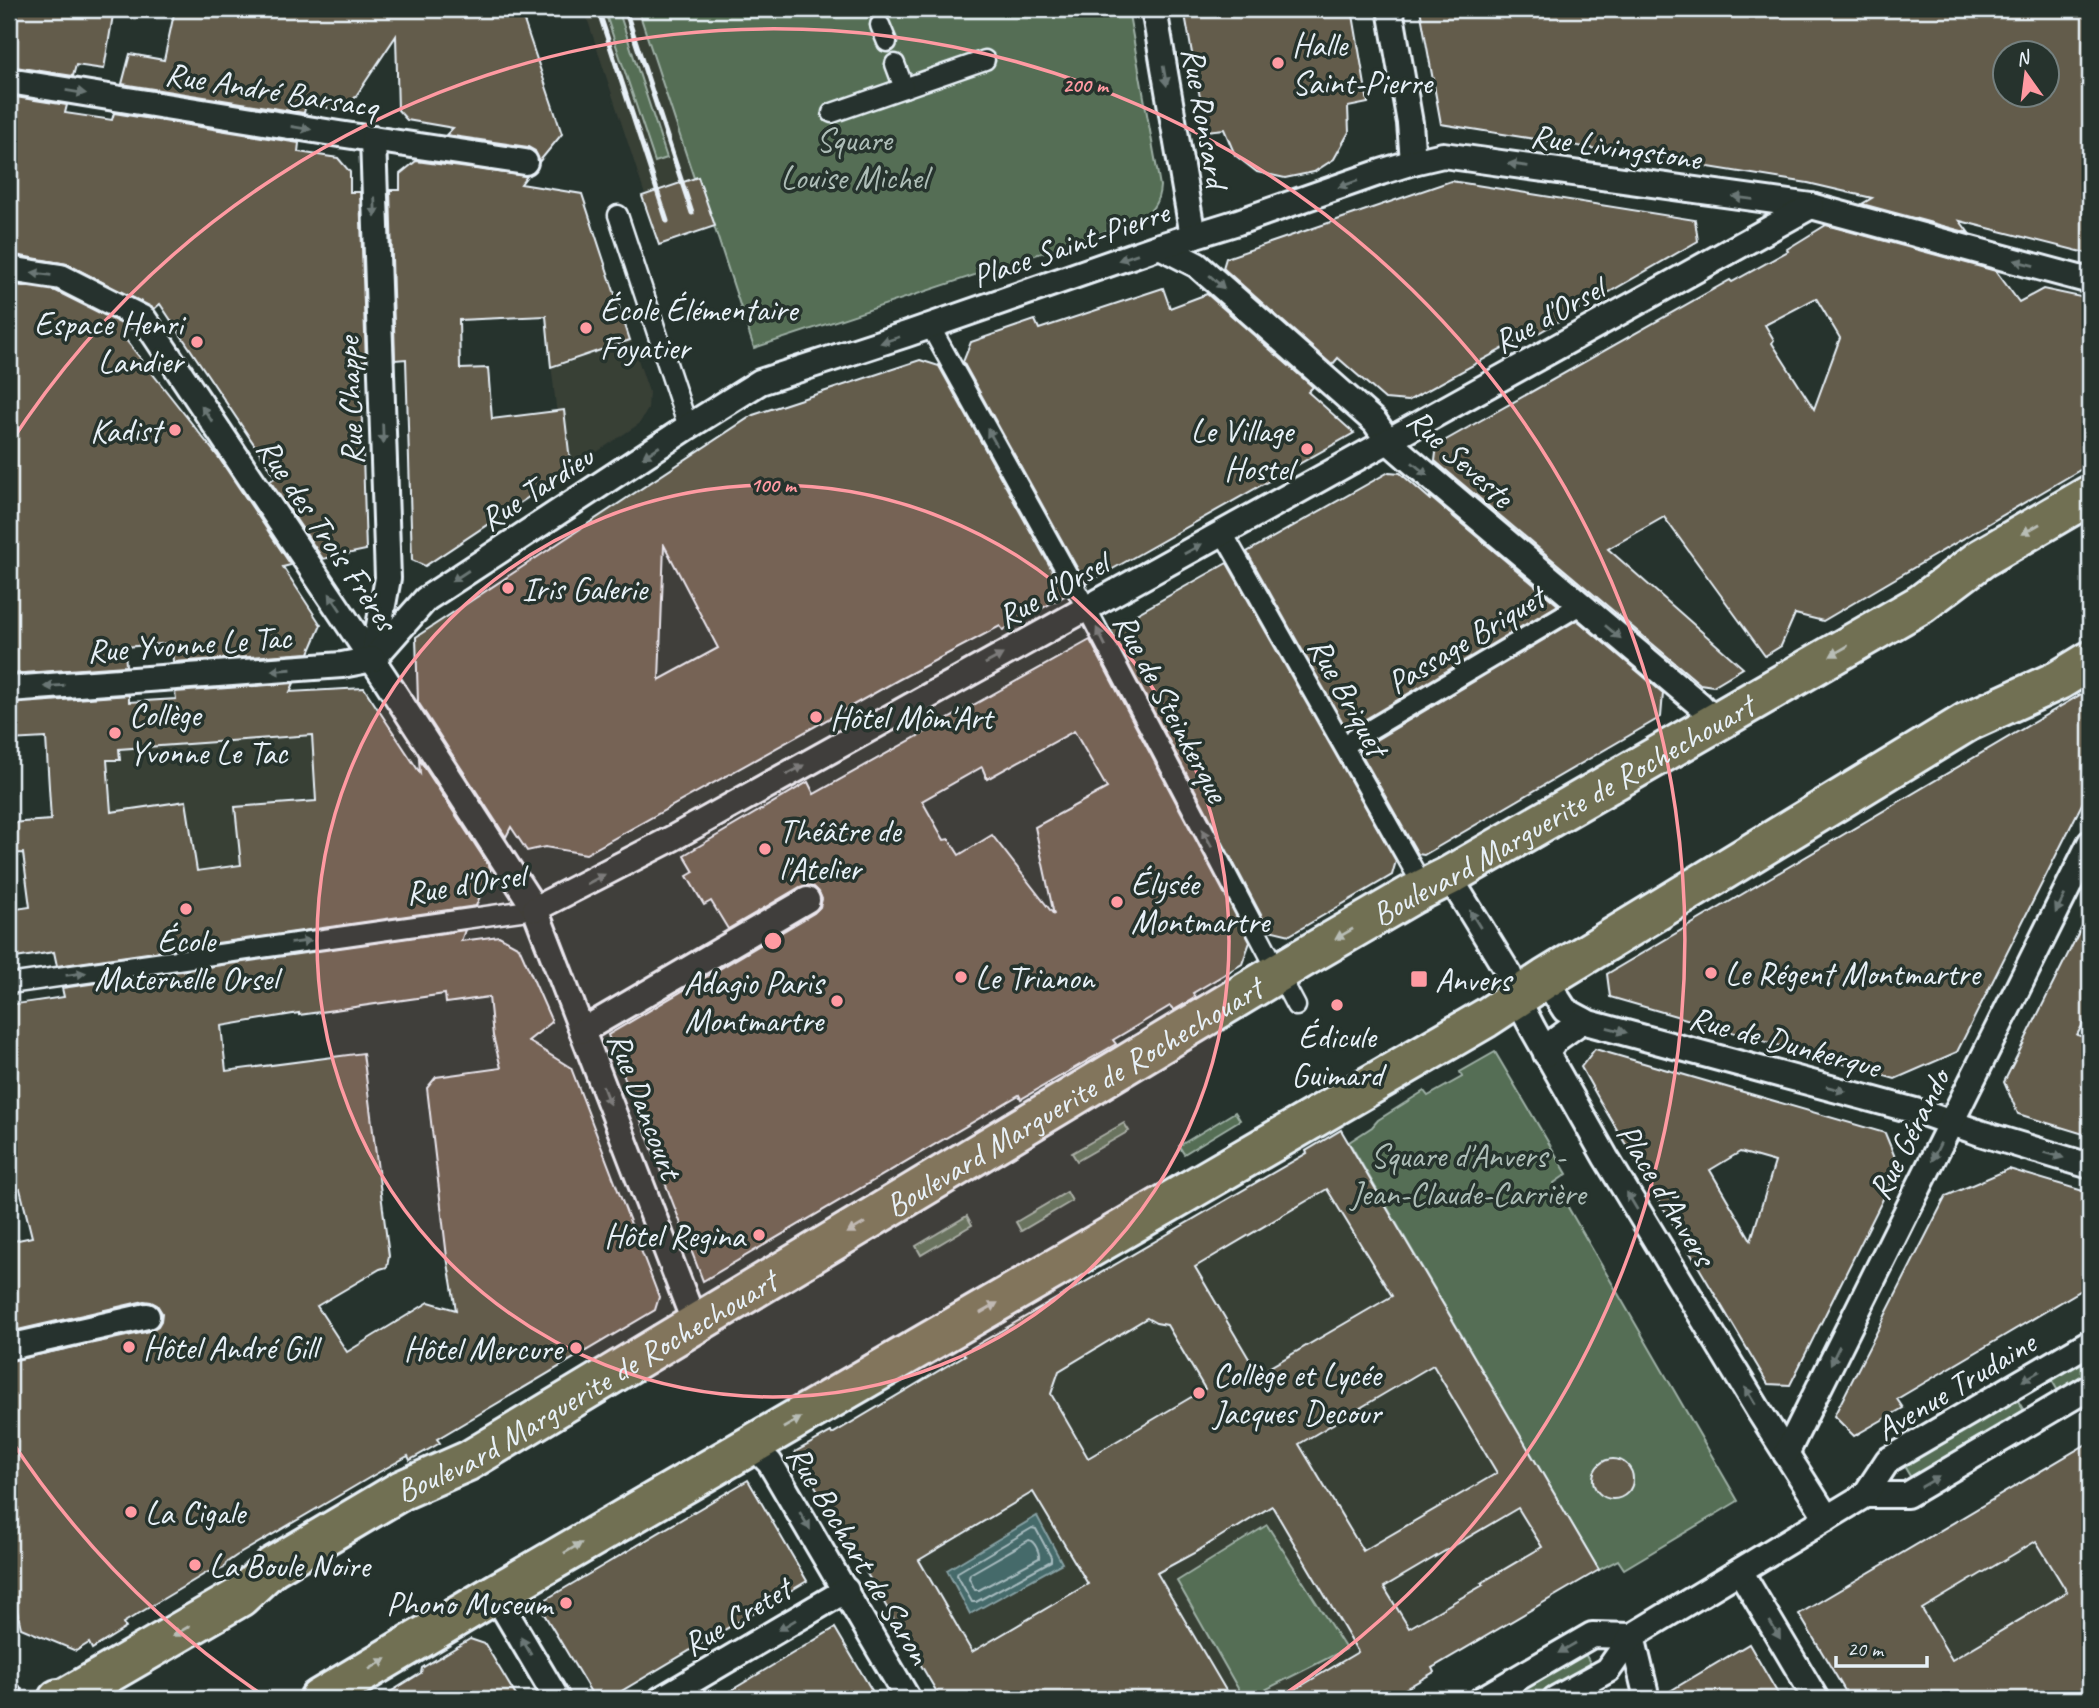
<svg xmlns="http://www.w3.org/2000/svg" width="2099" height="1708" viewBox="0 0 2099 1708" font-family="Caveat,sans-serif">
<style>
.built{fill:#383f36}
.green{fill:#556e55;stroke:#9eb0a6;stroke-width:2}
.water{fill:#456a6a;stroke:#86a0a3;stroke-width:2}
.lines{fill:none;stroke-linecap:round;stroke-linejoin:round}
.shore{stroke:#a7bbbf;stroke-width:2}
.building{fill:#635b4c;stroke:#e8f1f8;stroke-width:2;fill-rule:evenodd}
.pedestrian-casing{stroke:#e8f1f8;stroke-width:23}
.minor-casing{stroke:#e8f1f8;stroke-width:30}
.primary-casing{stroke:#e8f1f8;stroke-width:44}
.pedestrian{stroke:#26332d;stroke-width:18}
.minor{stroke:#26332d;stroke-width:24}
.primary{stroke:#716f52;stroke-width:38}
.rail{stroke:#e8f1f8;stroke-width:5}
.oneway{fill:#6a7674}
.oneway2{fill:#b8bdb6}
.ring{fill:none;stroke:#ff9aa2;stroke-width:3.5}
.poi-dot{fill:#ff9aa2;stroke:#26332d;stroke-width:2.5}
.labels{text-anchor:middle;stroke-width:7;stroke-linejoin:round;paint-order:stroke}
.poi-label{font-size:33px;fill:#e8f1f8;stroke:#26332d;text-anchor:start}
.street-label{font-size:33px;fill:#e8f1f8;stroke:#26332d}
.park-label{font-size:33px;fill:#adbdb7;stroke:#26332d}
.centre{fill:#ff9aa2;stroke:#26332d;stroke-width:3.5}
.ring-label{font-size:21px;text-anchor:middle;font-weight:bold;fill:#ff9aa2;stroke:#26332d;stroke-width:7;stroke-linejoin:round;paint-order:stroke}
</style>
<rect width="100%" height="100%" fill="#26332d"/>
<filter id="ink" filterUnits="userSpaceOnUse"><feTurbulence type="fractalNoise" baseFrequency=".0143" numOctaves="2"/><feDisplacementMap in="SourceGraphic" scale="14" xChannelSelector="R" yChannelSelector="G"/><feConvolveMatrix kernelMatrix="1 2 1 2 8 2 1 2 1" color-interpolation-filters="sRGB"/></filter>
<g filter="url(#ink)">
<g class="built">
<polygon points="584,9 638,9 694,178 645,195"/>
<polygon points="530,186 582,194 649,392 648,409 639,424 564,474"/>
<polygon points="330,690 338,797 248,806 259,924 100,946 64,706"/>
<polygon points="1341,1130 1553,1488 1552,1489 1599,1570 1432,1667 1434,1672 1398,1693 1396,1691 1382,1699 941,1699 795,1452 831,1431 833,1433 964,1356 963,1353 1307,1153 1306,1151"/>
<polygon points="2045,1469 2090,1545 2090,1687 2001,1699 1969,1699 1968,1687 1892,1559"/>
</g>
<g class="green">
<polygon points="604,9 618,9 667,158 655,162"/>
<path d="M638 9H1128L1160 186C1159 204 1151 213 1135 222L754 348 698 177 694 178Z"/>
<polygon points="1495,1052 1567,1174 1554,1183 1738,1501 1624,1569 1618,1560 1599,1570 1349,1142 1372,1127 1378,1120 1424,1091 1428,1096 1462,1077 1460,1072"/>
<polygon points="1235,1112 1240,1120 1184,1154 1179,1146"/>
<polygon points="1124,1123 1129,1131 1077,1161 1072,1153"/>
<polygon points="1067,1192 1072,1201 1021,1231 1016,1222"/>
<polygon points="967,1216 972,1225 921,1255 916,1246"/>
<polygon points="2090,1356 2090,1372 2058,1391 2051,1379"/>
<polygon points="2017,1399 2024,1411 1911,1478 1904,1466"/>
<polygon points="1267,1525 1346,1649 1247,1699 1244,1699 1177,1581"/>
<polygon points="1585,1654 1592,1666 1534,1699 1508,1699"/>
</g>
<polygon class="water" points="1037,1516 1062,1563 970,1614 947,1570"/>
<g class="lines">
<g class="shore">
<polygon points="1032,1528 1036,1529 1051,1557 1051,1561 976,1602 972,1602 957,1575 958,1572"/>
<path d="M1029 1540C1034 1541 1040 1552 1039 1558L979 1590H975L969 1578 970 1574Z"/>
</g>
</g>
<g class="building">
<polygon points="9,9 114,9 104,69 76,65 73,76 9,66"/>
<polygon points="175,9 520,9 562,134 539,162 535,151 528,147 446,135 453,128 407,120 398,110 396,36 346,111 306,104 304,113 122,84 130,54 164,60"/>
<polygon points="1184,9 1352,9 1368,103 1348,107 1349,132 1334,159 1314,172 1285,178 1257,172 1235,155 1224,129 1206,131"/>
<path d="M1420 9H2090V254L1960 221 1969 233 1862 204 1872 198 1808 183 1441 124ZM2005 52H2047V94H2005Z"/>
<polygon points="9,96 67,105 65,113 112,120 114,113 299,143 298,152 338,158 350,172 350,192 360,192 366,361 360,361 366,550 323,559 270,481 276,477 160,304 154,309 67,264 9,254"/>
<polygon points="416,161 527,176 521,184 582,194 630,340 551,367 546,316 459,320 460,369 488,368 492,419 564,410 571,469 425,566 412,560 406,359 395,360 390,190 400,190 400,174"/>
<polygon points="698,177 715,226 659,245 642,196"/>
<polygon points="1451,181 1695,220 1698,241 1535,335 1533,332 1408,401 1385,399 1338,358 1332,365 1223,268 1226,258"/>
<path d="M1826 225 1996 271 2019 302 2043 289 2090 299V464L1823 621 1795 614 1781 646 1765 656 1664 517 1608 549 1743 668 1713 686 1700 684 1435 461 1437 445 1730 280 1732 282 1788 251 1787 249ZM1816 298 1840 338 1814 409 1772 343 1774 340 1765 325Z"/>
<polygon points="9,284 56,291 130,328 122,335 219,458 291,565 283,567 321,625 309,653 173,662 172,643 125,647 126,666 9,674"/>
<polygon points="1163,288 1170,308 1207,294 1313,387 1308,392 1354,433 1086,584 963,362 971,342 1035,320 1039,329"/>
<path d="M920 360 939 366 1066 595 1003 630 1000 626 898 680 586 854 545 847 527 851 511 827 506 837 418 702 416 637 753 415ZM664 545 718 648 659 680Z"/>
<polygon points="1389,472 1400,473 1430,499 1430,497 1558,605 1347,730 1247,552"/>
<polygon points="1227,563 1396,861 1392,875 1290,935 1269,930 1110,629"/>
<polygon points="1577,620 1663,693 1661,717 1424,855 1418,854 1359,750"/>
<path d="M1090 640 1250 942 1242 964 1193 993 1196 997 1174 1010 1170 1006 1113 1040 1116 1044 1021 1099 1019 1095 703 1281 608 1035 814 913 820 907 822 899 819 892 814 887 806 885 800 887 728 929 711 901 704 905 687 876 694 872 684 855 808 782 814 794ZM1074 731 1107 788 1035 827 1054 915 992 835 959 855 949 839 944 840 922 801 982 767 987 779Z"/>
<path d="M294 683 290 692 364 688 420 773 419 759 491 869 476 906 57 966 54 952 9 959V910L30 907 23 853 9 854V823L51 820 46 738 9 740V704L129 695V702L176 699 175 692ZM312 735 316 801 235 807 241 865 197 871 186 801 111 812 107 760H120L119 749Z"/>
<polygon points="2090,689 2090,788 1957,1052 1895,1079 1610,997 1607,974"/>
<polygon points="2090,910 2090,1011 2077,1035 2090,1039 2090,1136 2018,1114 2004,1082"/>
<path d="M465 930 461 941 499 936 519 947 552 1022 528 1041 571 1068 659 1297 655 1310 437 1439 440 1443 410 1460 408 1456 374 1475 236 1556 226 1563 224 1568 213 1573 208 1572 123 1623 126 1628 92 1649 89 1643 76 1651 21 1628 9 1576V1361L150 1331 158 1326 161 1321 162 1313 157 1305 151 1302 144 1301 9 1332V1242L32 1237 20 1189 9 1192V1005L64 997 62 988ZM445 994 446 1003 489 997 493 1036 501 1068 436 1077 427 1088 447 1257 456 1310 429 1302 347 1352 317 1306 380 1269 387 1267 389 1256 363 1053 226 1071 221 1026 299 1013V1015Z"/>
<path d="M1595 1049 1885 1133 1899 1167 1790 1385 1768 1384 1600 1101 1581 1067ZM1740 1152 1775 1162 1751 1240 1710 1170Z"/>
<path d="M1341 1130 1599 1570 1432 1668 1434 1672 1388 1699H1279L1358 1652 1272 1506 1235 1529 1234 1528 1196 1552 1157 1573 1231 1699H941L795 1452 831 1432 832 1434 965 1355 963 1353 1307 1153 1306 1151ZM1327 1189 1392 1296 1258 1374 1195 1267ZM1147 1318 1156 1323 1167 1325 1205 1389 1088 1458 1051 1394 1059 1371ZM1433 1365 1497 1473 1363 1551 1299 1444ZM1033 1492 1088 1584 972 1652 919 1560ZM1518 1508 1542 1547 1481 1583 1483 1585 1409 1628 1384 1587Z"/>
<polygon points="2009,1169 2090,1193 2090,1285 1897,1399 1903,1408 1854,1436 1834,1416 1946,1196"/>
<path d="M2090 1442V1699H1850L1799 1614ZM2036 1541 2067 1592 1952 1660 1922 1609Z"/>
<circle cx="1613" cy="1479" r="20"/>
<polygon points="748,1480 807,1581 608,1699 595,1699 538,1604"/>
<polygon points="835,1628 877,1699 717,1699 755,1676"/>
<polygon points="470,1639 485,1644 518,1699 379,1699 421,1673 422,1668"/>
<polygon points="1749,1644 1781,1699 1660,1699 1660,1697"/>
</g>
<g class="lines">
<defs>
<g id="pedestrian">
<polyline points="880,25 887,42"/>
<polyline points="904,88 985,60"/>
<polyline points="832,113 904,88 895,64"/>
<polyline points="618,215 688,427"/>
<polyline points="930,326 1087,609 1296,1006"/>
<polyline points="1223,533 1424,888"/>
<polyline points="1344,745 1580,605"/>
<polyline points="9,984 535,909"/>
</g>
<g id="minor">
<polyline points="1154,9 1193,236"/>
<polyline points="1390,9 1410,123 1413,162"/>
<polyline points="9,81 339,134 525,162"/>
<polyline points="1160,246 1197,265 1375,422 1388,441 1411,461 1700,705 1716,722"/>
<polyline points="9,269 61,277 144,319 384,677 535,909 695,1324"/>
<polyline points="373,658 388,578 373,139"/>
<polyline points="373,659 426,599 688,427 760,382 907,334 1160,246 1238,222 1381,172 1413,162 1443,155 1811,206 2090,281"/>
<polyline points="9,689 342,665 373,659"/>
<polyline points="1449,876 1509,974 1517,998 1533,1029 1606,1158 1759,1411 1827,1518"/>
<polyline points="535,909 673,838 1811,206"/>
<polyline points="1545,979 1565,1010 1589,1023 1923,1113 1980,1133 2090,1166"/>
<polyline points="582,1031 807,900"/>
<polyline points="1546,1054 1557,1039 1583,1020"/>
<polyline points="9,1347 147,1316"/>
<polyline points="752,1445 770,1463 908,1699"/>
<polyline points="1786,1454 2090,843"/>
<polyline points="1865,1495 1907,1495 2090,1387"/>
<polyline points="1740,1571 1816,1699"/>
<polyline points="495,1594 557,1699"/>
<polyline points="1632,1636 1645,1690 1645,1699"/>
<polyline points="9,1695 10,1699"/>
<polyline points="661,1699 846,1590"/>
<polyline points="1482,1699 1592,1635 1632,1636"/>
<polyline points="1555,1699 1608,1670 1632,1636 1865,1495 1888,1460 2090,1342"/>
</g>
<g id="primary">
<path id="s1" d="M58 1699H64L240 1597 272 1567 385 1500 402 1490 468 1461 1301 959 1413 894 1449 876 1921 604 1982 558 2090 495"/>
<polyline points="319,1699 495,1594 1486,1018 1545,979 1967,722 2059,680 2090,661"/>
</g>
</defs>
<use href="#pedestrian" class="pedestrian-casing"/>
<use href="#minor" class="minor-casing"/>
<use href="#primary" class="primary-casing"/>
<use href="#pedestrian" class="pedestrian"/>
<use href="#minor" class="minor"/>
<use href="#primary" class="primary"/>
<g class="rail">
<polyline points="598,9 667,221"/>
<polyline points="625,9 692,213"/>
</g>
</g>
<defs><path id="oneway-solid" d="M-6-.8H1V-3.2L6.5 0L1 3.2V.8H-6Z" transform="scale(1.75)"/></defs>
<g class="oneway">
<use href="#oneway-solid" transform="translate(1165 76) rotate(80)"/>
<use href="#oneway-solid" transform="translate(76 92) rotate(9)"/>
<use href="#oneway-solid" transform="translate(301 128) rotate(9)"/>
<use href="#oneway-solid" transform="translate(1518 165) rotate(-172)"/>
<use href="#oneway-solid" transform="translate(1348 184) rotate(161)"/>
<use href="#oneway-solid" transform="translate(1743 198) rotate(-173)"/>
<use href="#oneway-solid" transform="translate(375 207) rotate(88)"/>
<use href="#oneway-solid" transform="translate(1128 257) rotate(161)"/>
<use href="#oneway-solid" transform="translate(2024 263) rotate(-165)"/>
<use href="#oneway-solid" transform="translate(41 274) rotate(-172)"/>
<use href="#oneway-solid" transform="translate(1217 282) rotate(42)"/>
<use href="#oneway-solid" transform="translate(890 340) rotate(162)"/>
<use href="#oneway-solid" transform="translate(207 414) rotate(-124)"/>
<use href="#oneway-solid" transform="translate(383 434) rotate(88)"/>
<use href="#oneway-solid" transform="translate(992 437) rotate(-119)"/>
<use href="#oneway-solid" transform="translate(651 452) rotate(147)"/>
<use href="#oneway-solid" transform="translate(1420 469) rotate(40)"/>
<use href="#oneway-solid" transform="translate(1193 549) rotate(-29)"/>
<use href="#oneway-solid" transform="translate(460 576) rotate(147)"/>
<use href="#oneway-solid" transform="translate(335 602) rotate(-124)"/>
<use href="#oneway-solid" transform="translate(1613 632) rotate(40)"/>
<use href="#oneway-solid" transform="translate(1101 637) rotate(-117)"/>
<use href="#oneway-solid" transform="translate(994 659) rotate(-29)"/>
<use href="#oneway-solid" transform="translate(281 670) rotate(176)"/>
<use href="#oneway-solid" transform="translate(54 686) rotate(176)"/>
<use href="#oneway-solid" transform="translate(795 770) rotate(-29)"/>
<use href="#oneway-solid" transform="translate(1207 838) rotate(-118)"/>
<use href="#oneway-solid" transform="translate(596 879) rotate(-28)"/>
<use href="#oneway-solid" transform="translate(2060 904) rotate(117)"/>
<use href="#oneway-solid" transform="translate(1475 919) rotate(-122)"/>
<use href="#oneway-solid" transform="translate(301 942) rotate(-8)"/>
<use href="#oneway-solid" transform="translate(76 974) rotate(-8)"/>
<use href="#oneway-solid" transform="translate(1617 1030) rotate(15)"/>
<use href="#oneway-solid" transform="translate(1836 1089) rotate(15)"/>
<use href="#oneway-solid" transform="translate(606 1095) rotate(69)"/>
<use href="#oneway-solid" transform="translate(1936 1152) rotate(116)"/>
<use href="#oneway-solid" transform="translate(2054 1155) rotate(16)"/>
<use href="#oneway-solid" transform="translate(1632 1201) rotate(-121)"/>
<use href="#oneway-solid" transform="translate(1835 1355) rotate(116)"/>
<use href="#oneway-solid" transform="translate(2031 1376) rotate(150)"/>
<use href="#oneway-solid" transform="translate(1750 1396) rotate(-121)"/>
<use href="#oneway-solid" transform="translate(1930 1482) rotate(-30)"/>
<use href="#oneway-solid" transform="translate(805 1521) rotate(59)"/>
<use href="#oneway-solid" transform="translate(787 1625) rotate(149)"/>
<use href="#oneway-solid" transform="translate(1775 1630) rotate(59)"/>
<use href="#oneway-solid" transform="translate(526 1646) rotate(-120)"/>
<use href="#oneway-solid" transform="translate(1567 1648) rotate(150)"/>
</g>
<g class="oneway2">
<use href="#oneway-solid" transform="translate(2031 529) rotate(150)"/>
<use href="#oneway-solid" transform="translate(1839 651) rotate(150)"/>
<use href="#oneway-solid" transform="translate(1344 934) rotate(150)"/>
<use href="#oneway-solid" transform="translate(856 1228) rotate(149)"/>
<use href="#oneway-solid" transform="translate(989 1308) rotate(-30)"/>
<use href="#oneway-solid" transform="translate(792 1423) rotate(-30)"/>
<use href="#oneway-solid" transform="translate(573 1548) rotate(-30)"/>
<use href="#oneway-solid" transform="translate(181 1631) rotate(150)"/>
<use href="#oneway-solid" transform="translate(378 1664) rotate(-31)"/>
</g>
</g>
<circle cx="773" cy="941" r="456" fill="#ff9aa2" fill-opacity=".12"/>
<g class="ring">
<circle cx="773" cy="941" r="456"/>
<path d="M264 1696A911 911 0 0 1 9 1437M9 445A911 911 0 1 1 1282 1696"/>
</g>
<g class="poi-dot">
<circle cx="1278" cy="63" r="7"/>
<circle cx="586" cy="328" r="7"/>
<circle cx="197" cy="342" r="7"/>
<circle cx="175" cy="430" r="7"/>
<circle cx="1307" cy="449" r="7"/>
<circle cx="508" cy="588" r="7"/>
<circle cx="816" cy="717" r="7"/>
<circle cx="115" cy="733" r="7"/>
<circle cx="765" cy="849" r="7"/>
<circle cx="1117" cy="902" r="7"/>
<circle cx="186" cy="909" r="7"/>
<circle cx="1711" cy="973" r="7"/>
<circle cx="961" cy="977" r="7"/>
<rect x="1410" y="970" width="18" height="18" rx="3.5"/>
<circle cx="837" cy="1001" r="7"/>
<circle cx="1337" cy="1005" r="7"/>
<circle cx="759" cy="1235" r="7"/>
<circle cx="129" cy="1347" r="7"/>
<circle cx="576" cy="1348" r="7"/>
<circle cx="1199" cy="1393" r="7"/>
<circle cx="131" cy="1512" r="7"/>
<circle cx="195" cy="1565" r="7"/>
<circle cx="566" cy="1603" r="7"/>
</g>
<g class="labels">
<g class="poi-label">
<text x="1292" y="56">Halle<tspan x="1292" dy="38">Saint-Pierre</tspan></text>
<text x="600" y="321">École Élémentaire<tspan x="600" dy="38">Foyatier</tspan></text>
<text x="183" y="335" text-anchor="end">Espace Henri<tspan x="183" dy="38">Landier</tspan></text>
<text x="161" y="442" text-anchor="end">Kadist</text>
<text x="1293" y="442" text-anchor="end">Le Village<tspan x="1293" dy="38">Hostel</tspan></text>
<text x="522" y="600">Iris Galerie</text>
<text x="129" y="726">Collège<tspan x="129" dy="38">Yvonne Le Tac</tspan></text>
<text x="830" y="729">Hôtel Môm'Art</text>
<text x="779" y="842">Théâtre de<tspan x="779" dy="38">l'Atelier</tspan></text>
<text x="1131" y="895">Élysée<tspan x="1131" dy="38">Montmartre</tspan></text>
<text x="186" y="952" text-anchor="middle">École<tspan x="186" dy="38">Maternelle Orsel</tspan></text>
<text x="1725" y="985">Le Régent Montmartre</text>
<text x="975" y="989">Le Trianon</text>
<text x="1435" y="991">Anvers</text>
<text x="823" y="994" text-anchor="end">Adagio Paris<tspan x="823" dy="38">Montmartre</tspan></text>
<text x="1337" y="1048" text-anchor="middle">Édicule<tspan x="1337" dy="38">Guimard</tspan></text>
<text x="745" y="1247" text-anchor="end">Hôtel Regina</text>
<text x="143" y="1359">Hôtel André Gill</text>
<text x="562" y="1360" text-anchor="end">Hôtel Mercure</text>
<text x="1213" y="1386">Collège et Lycée<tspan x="1213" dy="38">Jacques Decour</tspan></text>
<text x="145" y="1524">La Cigale</text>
<text x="209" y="1577">La Boule Noire</text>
<text x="552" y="1615" text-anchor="end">Phono Museum</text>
</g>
<g class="street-label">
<text transform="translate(272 89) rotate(9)" y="12">Rue André Barsacq</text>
<text transform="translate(1206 117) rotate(80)" y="12">Rue Ronsard</text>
<text transform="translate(1616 146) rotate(8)" y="12">Rue Livingstone</text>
<text transform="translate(1070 243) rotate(-19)" y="12">Place Saint-Pierre</text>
<text transform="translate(1548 314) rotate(-29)" y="12">Rue d'Orsel</text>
<text transform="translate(349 401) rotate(-92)" y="12">Rue Chappe</text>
<text transform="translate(1461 457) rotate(42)" y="12">Rue Seveste</text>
<text transform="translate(536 487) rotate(-33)" y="12">Rue Tardieu</text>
<text transform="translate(328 534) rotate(56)" y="12">Rue des Trois Frères</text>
<text transform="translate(1052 589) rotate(-29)" y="12">Rue d'Orsel</text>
<text transform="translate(1465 639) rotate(-31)" y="12">Passage Briquet</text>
<text transform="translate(189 643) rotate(-4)" y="12">Rue Yvonne Le Tac</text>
<text transform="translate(1349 696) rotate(61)" y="12">Rue Briquet</text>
<text transform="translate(1172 707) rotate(62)" y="12">Rue de Steinkerque</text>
<text dy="12" stroke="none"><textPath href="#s1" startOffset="1750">Boulevard Marguerite de Rochechouart</textPath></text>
<text transform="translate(465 883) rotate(-9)" y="12">Rue d'Orsel</text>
<text transform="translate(1785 1041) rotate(15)" y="12">Rue de Dunkerque</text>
<text dy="12" stroke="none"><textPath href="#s1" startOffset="1183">Boulevard Marguerite de Rochechouart</textPath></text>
<text transform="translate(646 1105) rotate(69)" y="12">Rue Dancourt</text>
<text transform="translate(1908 1134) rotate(-63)" y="12">Rue Gérando</text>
<text transform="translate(1667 1194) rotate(59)" y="12">Place d'Anvers</text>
<text dy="12" stroke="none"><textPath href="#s1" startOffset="616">Boulevard Marguerite de Rochechouart</textPath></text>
<text transform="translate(1955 1385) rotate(-31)" y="12">Avenue Trudaine</text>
<text transform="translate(860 1554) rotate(59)" y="12">Rue Bochart de Saron</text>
<text transform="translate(736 1616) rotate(-31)" y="12">Rue Cretet</text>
</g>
<g class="park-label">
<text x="854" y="151">Square<tspan x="854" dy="38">Louise Michel</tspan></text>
<text x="1468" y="1167">Square d'Anvers -<tspan x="1468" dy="38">Jean-Claude-Carrière</tspan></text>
</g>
</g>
<circle cx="773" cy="941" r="10" class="centre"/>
<g class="ring-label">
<text x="1085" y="92">200 m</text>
<text x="773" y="492">100 m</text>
</g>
<rect width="2099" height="1708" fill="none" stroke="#26332d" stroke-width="35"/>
<rect x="18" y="18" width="2064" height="1673" fill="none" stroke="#e8f1f8" stroke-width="2.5" filter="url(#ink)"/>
<g transform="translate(2026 74) rotate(346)"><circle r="33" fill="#26332d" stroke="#747f7e" stroke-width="2"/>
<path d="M0-5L12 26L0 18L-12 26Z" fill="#ff9aa2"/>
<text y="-10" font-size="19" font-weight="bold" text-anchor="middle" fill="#e8f1f8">N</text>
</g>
<path d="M1836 1656v10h91v-10" fill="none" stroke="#e8f1f8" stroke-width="3.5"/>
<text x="1847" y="1656" font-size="21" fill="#e8f1f8" stroke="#26332d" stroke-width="5" paint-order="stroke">20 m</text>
</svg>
